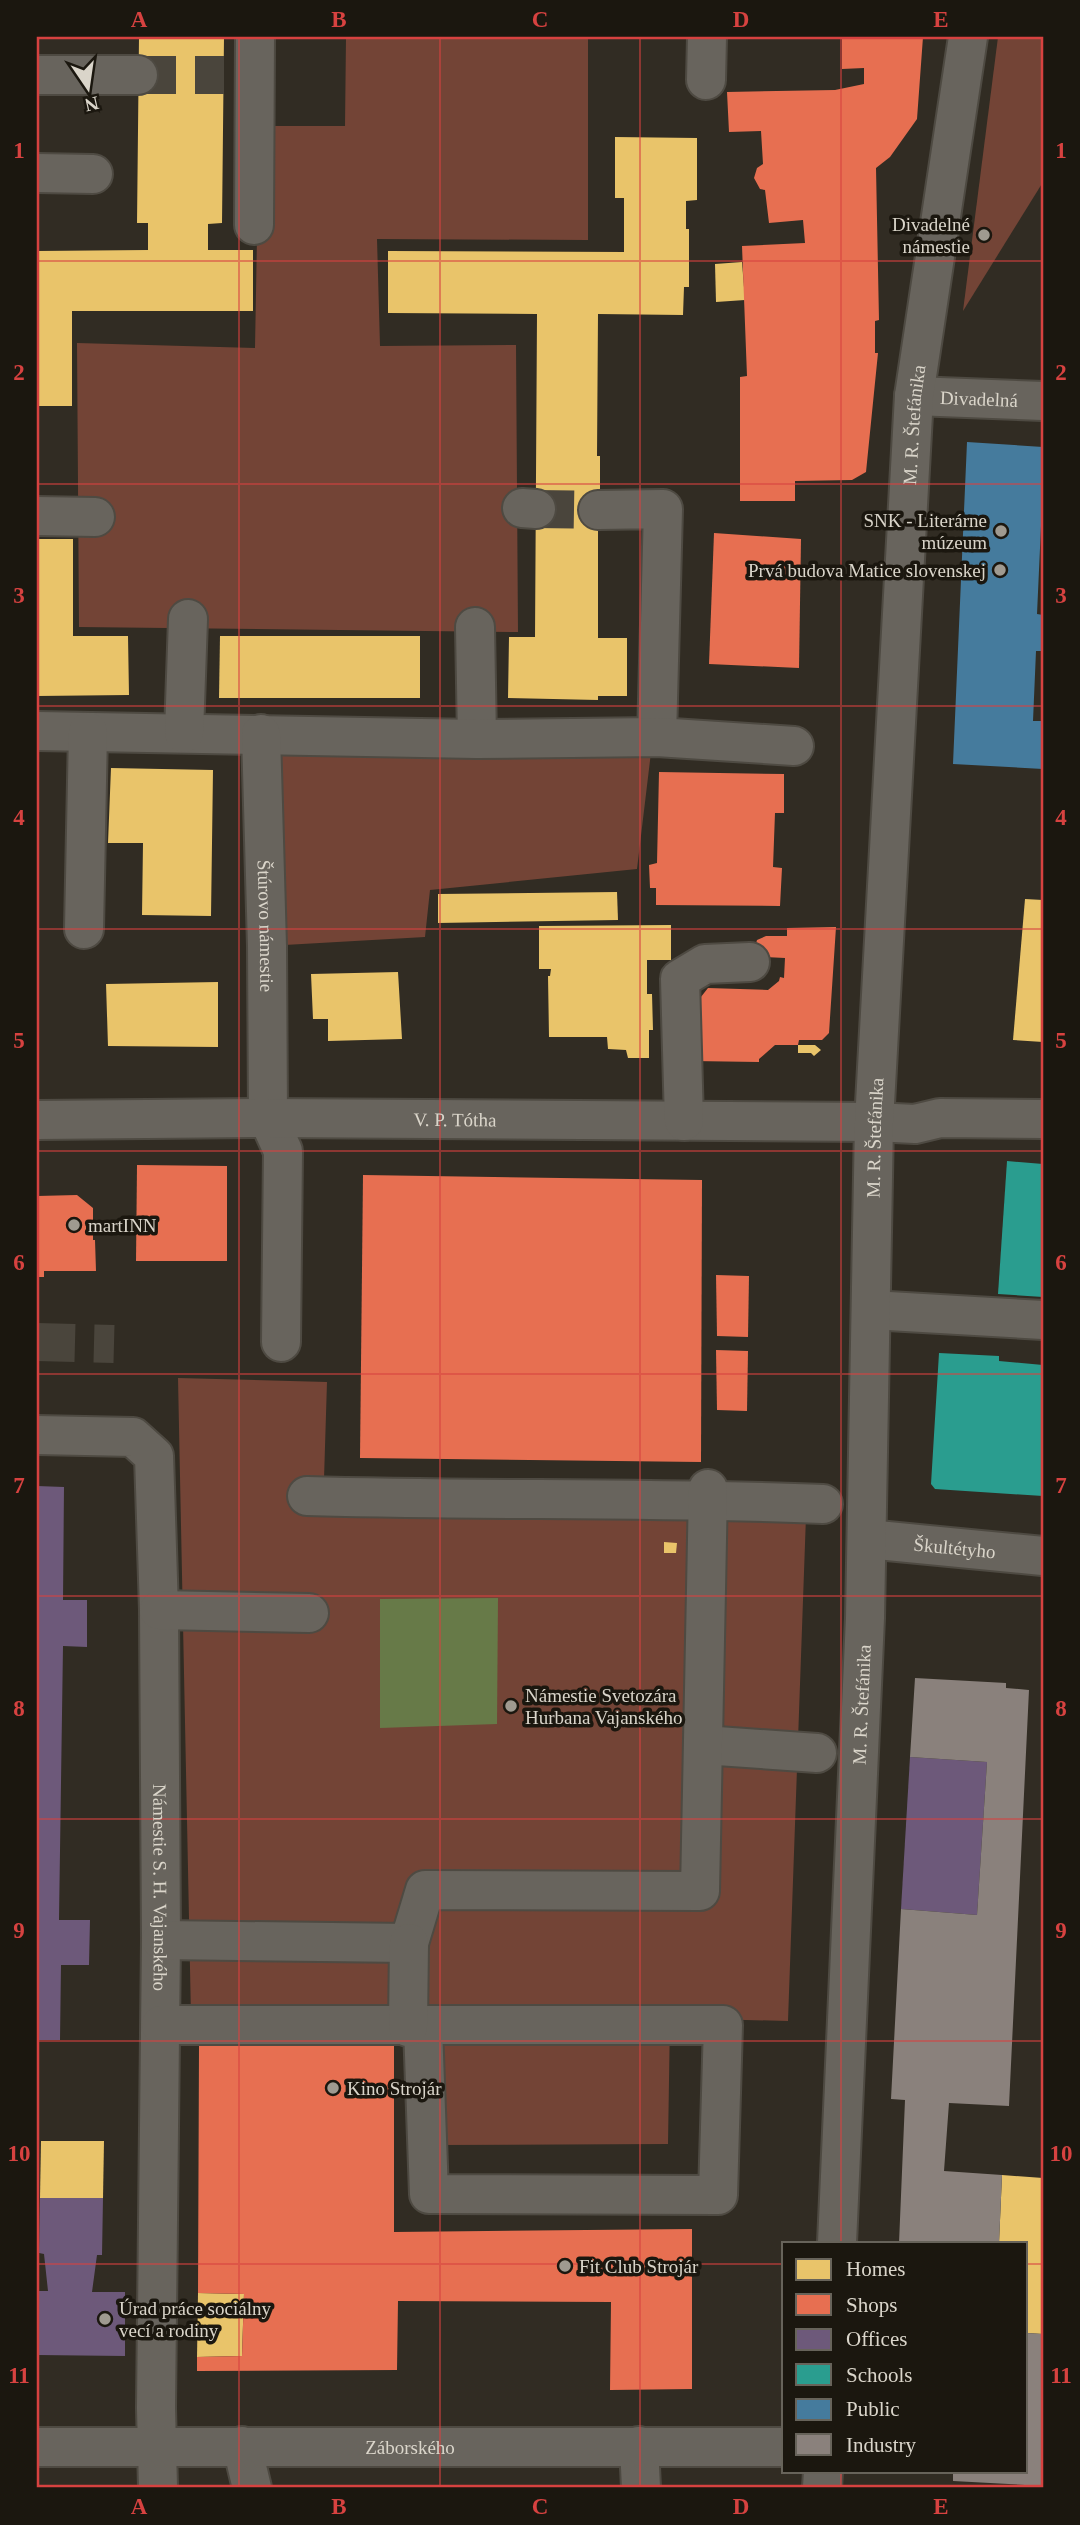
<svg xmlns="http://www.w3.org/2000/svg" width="1080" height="2525" viewBox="0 0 1080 2525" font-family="'Times New Roman',serif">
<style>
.green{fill:#734436}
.water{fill:#677a48}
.homes{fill:#e9c46a}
.shops{fill:#e76f51}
.offices{fill:#6d597a}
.schools{fill:#2a9d8f}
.public{fill:#457b9d}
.industry{fill:#8a817c}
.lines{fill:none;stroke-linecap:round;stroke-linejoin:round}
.minor-tunnel{stroke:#4a453c;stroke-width:38;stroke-dasharray:38 19;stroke-linecap:butt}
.minor-casing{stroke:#4e4a42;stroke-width:42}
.minor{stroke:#68645d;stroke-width:38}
.grid{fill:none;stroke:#d74240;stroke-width:2;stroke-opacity:0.55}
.poi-dot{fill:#9f9a90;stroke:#1b170f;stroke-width:2.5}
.labels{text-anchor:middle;stroke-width:7;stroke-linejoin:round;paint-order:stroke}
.poi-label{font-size:19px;fill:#dad5ca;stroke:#1b170f;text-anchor:start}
.street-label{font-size:19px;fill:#dad5ca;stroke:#1b170f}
.neatline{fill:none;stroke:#d74240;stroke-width:2.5}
.grid-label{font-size:23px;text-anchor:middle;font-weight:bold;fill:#d74240}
</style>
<rect width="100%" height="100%" fill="#312c23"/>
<g class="green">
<polygon points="346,37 588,37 588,240 377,239 380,346 516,345 518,632 79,627 77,343 255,348 259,126 345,126"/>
<polygon points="998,37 1043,37 1043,182 963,311"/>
<polygon points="261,734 652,744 637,869 430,890 425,937 267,946"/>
<polygon points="178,1378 327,1382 324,1479 807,1488 788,2021 670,2018 668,2144 438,2145 436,2014 191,2017"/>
</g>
<polygon class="water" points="498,1598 497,1724 380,1728 380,1599"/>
<g class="homes">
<polygon points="139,37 224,37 222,223 208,224 208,250 253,250 253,311 72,311 72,406 37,406 37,251 148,250 148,223 137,223"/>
<polygon points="615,137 697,138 697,200 686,201 686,229 689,229 689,287 684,287 683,315 598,314 597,456 600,456 600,500 598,500 598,638 627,638 627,696 598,696 598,700 508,698 509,637 535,637 537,314 388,313 388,251 624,252 624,198 615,198"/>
<polygon points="742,262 745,300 716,302 715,264"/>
<polygon points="37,539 73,539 73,636 128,636 129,695 37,696"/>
<polygon points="220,636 420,636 420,698 219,698"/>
<polygon points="111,768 213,770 211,916 142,915 143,843 108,843"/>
<polygon points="617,892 618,920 438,923 438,894"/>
<polygon points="1025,899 1043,900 1043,1042 1013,1040"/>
<polygon points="671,925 671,960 647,960 647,994 652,994 653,1030 649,1030 649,1058 628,1058 626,1050 608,1049 607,1037 549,1037 548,976 550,976 551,969 539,969 539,926"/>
<polygon points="398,972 402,1039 328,1041 328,1019 313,1019 311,974"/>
<polygon points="218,982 218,1047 108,1046 106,984"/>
<polygon points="798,1045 815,1045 821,1050 814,1056 811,1053 798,1053"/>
<polygon points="664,1542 677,1543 676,1553 664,1553"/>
<polygon points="41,2141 104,2141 103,2198 40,2198"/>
<polygon points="1002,2175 1043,2178 1043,2334 1026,2333 1026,2243 999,2243"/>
<polygon points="198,2293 244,2294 242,2356 197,2357"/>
</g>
<g class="shops">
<polygon points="842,37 923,37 917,119 890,157 876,168 879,320 875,321 875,353 878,353 866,472 852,480 795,481 795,501 740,501 740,377 747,376 742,246 805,243 803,220 769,223 765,190 760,189 754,178 757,168 763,164 761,131 729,132 727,92 835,90 864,84 864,68 842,69"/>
<polygon points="714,533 801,539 799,668 709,664"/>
<polygon points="659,772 784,774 784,813 775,813 773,867 782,868 780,906 656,905 656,888 650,888 649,865 657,863"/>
<polygon points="836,927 829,1033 822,1040 799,1040 798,1045 775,1045 759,1059 759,1062 692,1061 693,1007 708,988 768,990 779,981 780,977 784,978 785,958 765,957 755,947 757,940 766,936 787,936 787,928"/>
<polygon points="137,1165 227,1166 227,1261 136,1261"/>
<polygon points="363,1175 702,1180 701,1462 360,1458"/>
<polygon points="77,1195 93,1208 93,1240 95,1240 96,1271 44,1271 44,1277 37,1277 37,1196"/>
<polygon points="716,1275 749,1276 748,1337 717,1336"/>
<polygon points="716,1350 748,1351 747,1411 717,1410"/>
<polygon points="199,2045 394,2046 394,2232 692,2229 692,2389 610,2390 611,2302 398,2301 397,2370 197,2371 197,2357 242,2356 244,2294 198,2293"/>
</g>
<g class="offices">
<polygon points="37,1486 64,1487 63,1600 87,1600 87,1647 63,1646 59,1920 90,1920 89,1965 61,1965 60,2040 37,2040"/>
<polygon points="910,1757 987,1762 977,1915 901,1909"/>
<polygon points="40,2198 103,2198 102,2255 97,2255 92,2292 125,2292 125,2356 37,2355 37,2291 48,2291 44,2254 39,2253"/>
</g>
<g class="schools">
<polygon points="1007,1161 1043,1164 1043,1297 998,1294"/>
<polygon points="939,1353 999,1356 999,1361 1043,1365 1043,1496 935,1489 931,1484"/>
</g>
<polygon class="public" points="967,442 1043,447 1043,526 1041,526 1037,614 1043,615 1043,651 1036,651 1033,721 1043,721 1043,769 953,764"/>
<g class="industry">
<polygon points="915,1678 1006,1683 1006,1688 1029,1690 1009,2106 949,2103 944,2171 1002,2175 999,2243 899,2243 905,2100 891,2099 901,1909 977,1915 987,1762 910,1757"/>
<polygon points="1026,2333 1043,2334 1043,2486 953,2481 953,2471 1026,2471"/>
</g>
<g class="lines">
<g class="minor-tunnel">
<polyline points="138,75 224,75"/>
<polyline points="536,509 598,510"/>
<polyline points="37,1342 114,1344"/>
</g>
<defs>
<g id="minor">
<polyline points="37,75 138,75"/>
<polyline points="706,80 707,37"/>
<polyline points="37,173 93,174"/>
<polyline points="254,225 255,37"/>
<path id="s1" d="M914 396 1043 401"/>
<polyline points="522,508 536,509"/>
<polyline points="598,510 663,509 657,737"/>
<polyline points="37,516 95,517"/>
<polyline points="475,627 477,739"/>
<polyline points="37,731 477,739 657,737 794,746"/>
<polyline points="184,733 188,619"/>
<path id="s2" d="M261 734 267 946 268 1118 283 1151 281 1342"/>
<polyline points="84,929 88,732"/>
<path id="s3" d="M37 1120 268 1118 874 1122 915 1124 940 1118 1043 1119"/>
<polyline points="684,1121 680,979 705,964 750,962"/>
<polyline points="871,1310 1043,1320"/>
<path id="s4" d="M37 1435 133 1437 154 1456 159 1610 161 1940 156 2408 158 2488"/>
<path d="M307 1496C479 1501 651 1497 823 1504"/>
<path id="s5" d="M867 1539 1043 1556"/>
<polyline points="159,1610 309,1613"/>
<polyline points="703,1745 817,1753"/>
<polyline points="161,1940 409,1943 425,1890 700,1891 708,1489"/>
<polyline points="161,2025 723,2025 718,2195 429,2194 423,2027"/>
<polyline points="408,2027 409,1943"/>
<path id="s6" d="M837 2243 865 1618 874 1122 914 396 968 37"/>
<polyline points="242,2446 252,2488"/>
<polyline points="639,2446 641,2488"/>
<path id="s7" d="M37 2447H784"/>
<polyline points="822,2488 823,2471"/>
</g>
</defs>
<use href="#minor" class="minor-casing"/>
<use href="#minor" class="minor"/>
</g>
<path class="grid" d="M239 37V2488M440 37V2488M640 37V2488M841 37V2243M37 261H1043M37 484H1043M37 706H1043M37 929H1043M37 1151H1043M37 1374H1043M37 1596H1043M37 1819H1043M37 2041H1043M37 2264H784M1026 2264H1043M841 2471V2488"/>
<g class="poi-dot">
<circle cx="984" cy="235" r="7"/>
<circle cx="1001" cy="531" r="7"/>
<circle cx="1000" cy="570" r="7"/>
<circle cx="74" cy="1225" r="7"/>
<circle cx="511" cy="1706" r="7"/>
<circle cx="333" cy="2088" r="7"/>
<circle cx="565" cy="2266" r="7"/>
<circle cx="105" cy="2319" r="7"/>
</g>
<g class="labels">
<g class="poi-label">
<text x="970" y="231" text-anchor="end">Divadelné<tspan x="970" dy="22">námestie</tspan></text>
<text x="987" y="527" text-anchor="end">SNK - Literárne<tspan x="987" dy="22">múzeum</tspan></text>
<text x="986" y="577" text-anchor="end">Prvá budova Matice slovenskej</text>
<text x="88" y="1232">martINN</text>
<text x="525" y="1702">Námestie Svetozára<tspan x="525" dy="22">Hurbana Vajanského</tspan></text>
<text x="347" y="2095">Kino Strojár</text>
<text x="579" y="2273">Fit Club Strojár</text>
<text x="119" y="2315">Úrad práce sociálny<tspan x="119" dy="22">vecí a rodiny</tspan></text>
</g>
<g class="street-label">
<text dy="7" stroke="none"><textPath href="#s1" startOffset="65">Divadelná</textPath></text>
<text dy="7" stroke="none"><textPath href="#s6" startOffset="1820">M. R. Štefánika</textPath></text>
<text dy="7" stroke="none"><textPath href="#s2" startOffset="192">Štúrovo námestie</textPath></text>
<text dy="7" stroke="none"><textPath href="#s3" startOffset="418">V. P. Tótha</textPath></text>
<text dy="7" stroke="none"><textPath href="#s6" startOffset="1106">M. R. Štefánika</textPath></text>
<text dy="7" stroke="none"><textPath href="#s5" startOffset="88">Škultétyho</textPath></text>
<text dy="7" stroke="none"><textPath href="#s6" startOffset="539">M. R. Štefánika</textPath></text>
<text dy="7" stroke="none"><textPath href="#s4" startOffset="556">Námestie S. H. Vajanského</textPath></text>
<text dy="7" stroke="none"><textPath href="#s7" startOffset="373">Záborského</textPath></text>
</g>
</g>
<rect width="1080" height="2525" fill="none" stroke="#1b170f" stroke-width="77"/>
<rect x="782" y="2242" width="245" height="231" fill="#1b170f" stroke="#67635a" stroke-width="2"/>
<rect x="796" y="2259" width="35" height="21" fill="#e9c46a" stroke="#67635a" stroke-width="2"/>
<text x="846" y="2276" font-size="21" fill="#dad5ca">Homes</text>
<rect x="796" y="2294" width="35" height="21" fill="#e76f51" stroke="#67635a" stroke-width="2"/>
<text x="846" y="2312" font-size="21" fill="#dad5ca">Shops</text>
<rect x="796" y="2329" width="35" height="21" fill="#6d597a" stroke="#67635a" stroke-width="2"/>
<text x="846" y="2346" font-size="21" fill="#dad5ca">Offices</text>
<rect x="796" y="2364" width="35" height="21" fill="#2a9d8f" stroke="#67635a" stroke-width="2"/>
<text x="846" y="2382" font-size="21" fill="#dad5ca">Schools</text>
<rect x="796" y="2399" width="35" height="21" fill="#457b9d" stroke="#67635a" stroke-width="2"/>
<text x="846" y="2416" font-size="21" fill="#dad5ca">Public</text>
<rect x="796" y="2434" width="35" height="21" fill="#8a817c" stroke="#67635a" stroke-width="2"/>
<text x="846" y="2452" font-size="21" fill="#dad5ca">Industry</text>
<g transform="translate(88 88) rotate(167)" stroke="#1b170f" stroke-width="5" paint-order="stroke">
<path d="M0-5L12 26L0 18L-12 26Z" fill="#dad5ca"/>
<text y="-10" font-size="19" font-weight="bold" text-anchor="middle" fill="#dad5ca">N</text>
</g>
<rect x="38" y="38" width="1004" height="2448" class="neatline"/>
<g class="grid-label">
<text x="139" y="27">A</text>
<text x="339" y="27">B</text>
<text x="540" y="27">C</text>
<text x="741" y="27">D</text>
<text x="941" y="27">E</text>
<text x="19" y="158">1</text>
<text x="1061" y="158">1</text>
<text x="19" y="380">2</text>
<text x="1061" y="380">2</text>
<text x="19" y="603">3</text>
<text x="1061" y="603">3</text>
<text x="19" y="825">4</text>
<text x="1061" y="825">4</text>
<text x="19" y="1048">5</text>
<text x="1061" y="1048">5</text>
<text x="19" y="1270">6</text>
<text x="1061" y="1270">6</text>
<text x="19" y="1493">7</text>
<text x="1061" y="1493">7</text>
<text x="19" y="1716">8</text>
<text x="1061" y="1716">8</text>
<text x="19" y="1938">9</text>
<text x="1061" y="1938">9</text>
<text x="19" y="2161">10</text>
<text x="1061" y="2161">10</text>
<text x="19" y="2383">11</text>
<text x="1061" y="2383">11</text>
<text x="139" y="2514">A</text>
<text x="339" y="2514">B</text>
<text x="540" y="2514">C</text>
<text x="741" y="2514">D</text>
<text x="941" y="2514">E</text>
</g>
</svg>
